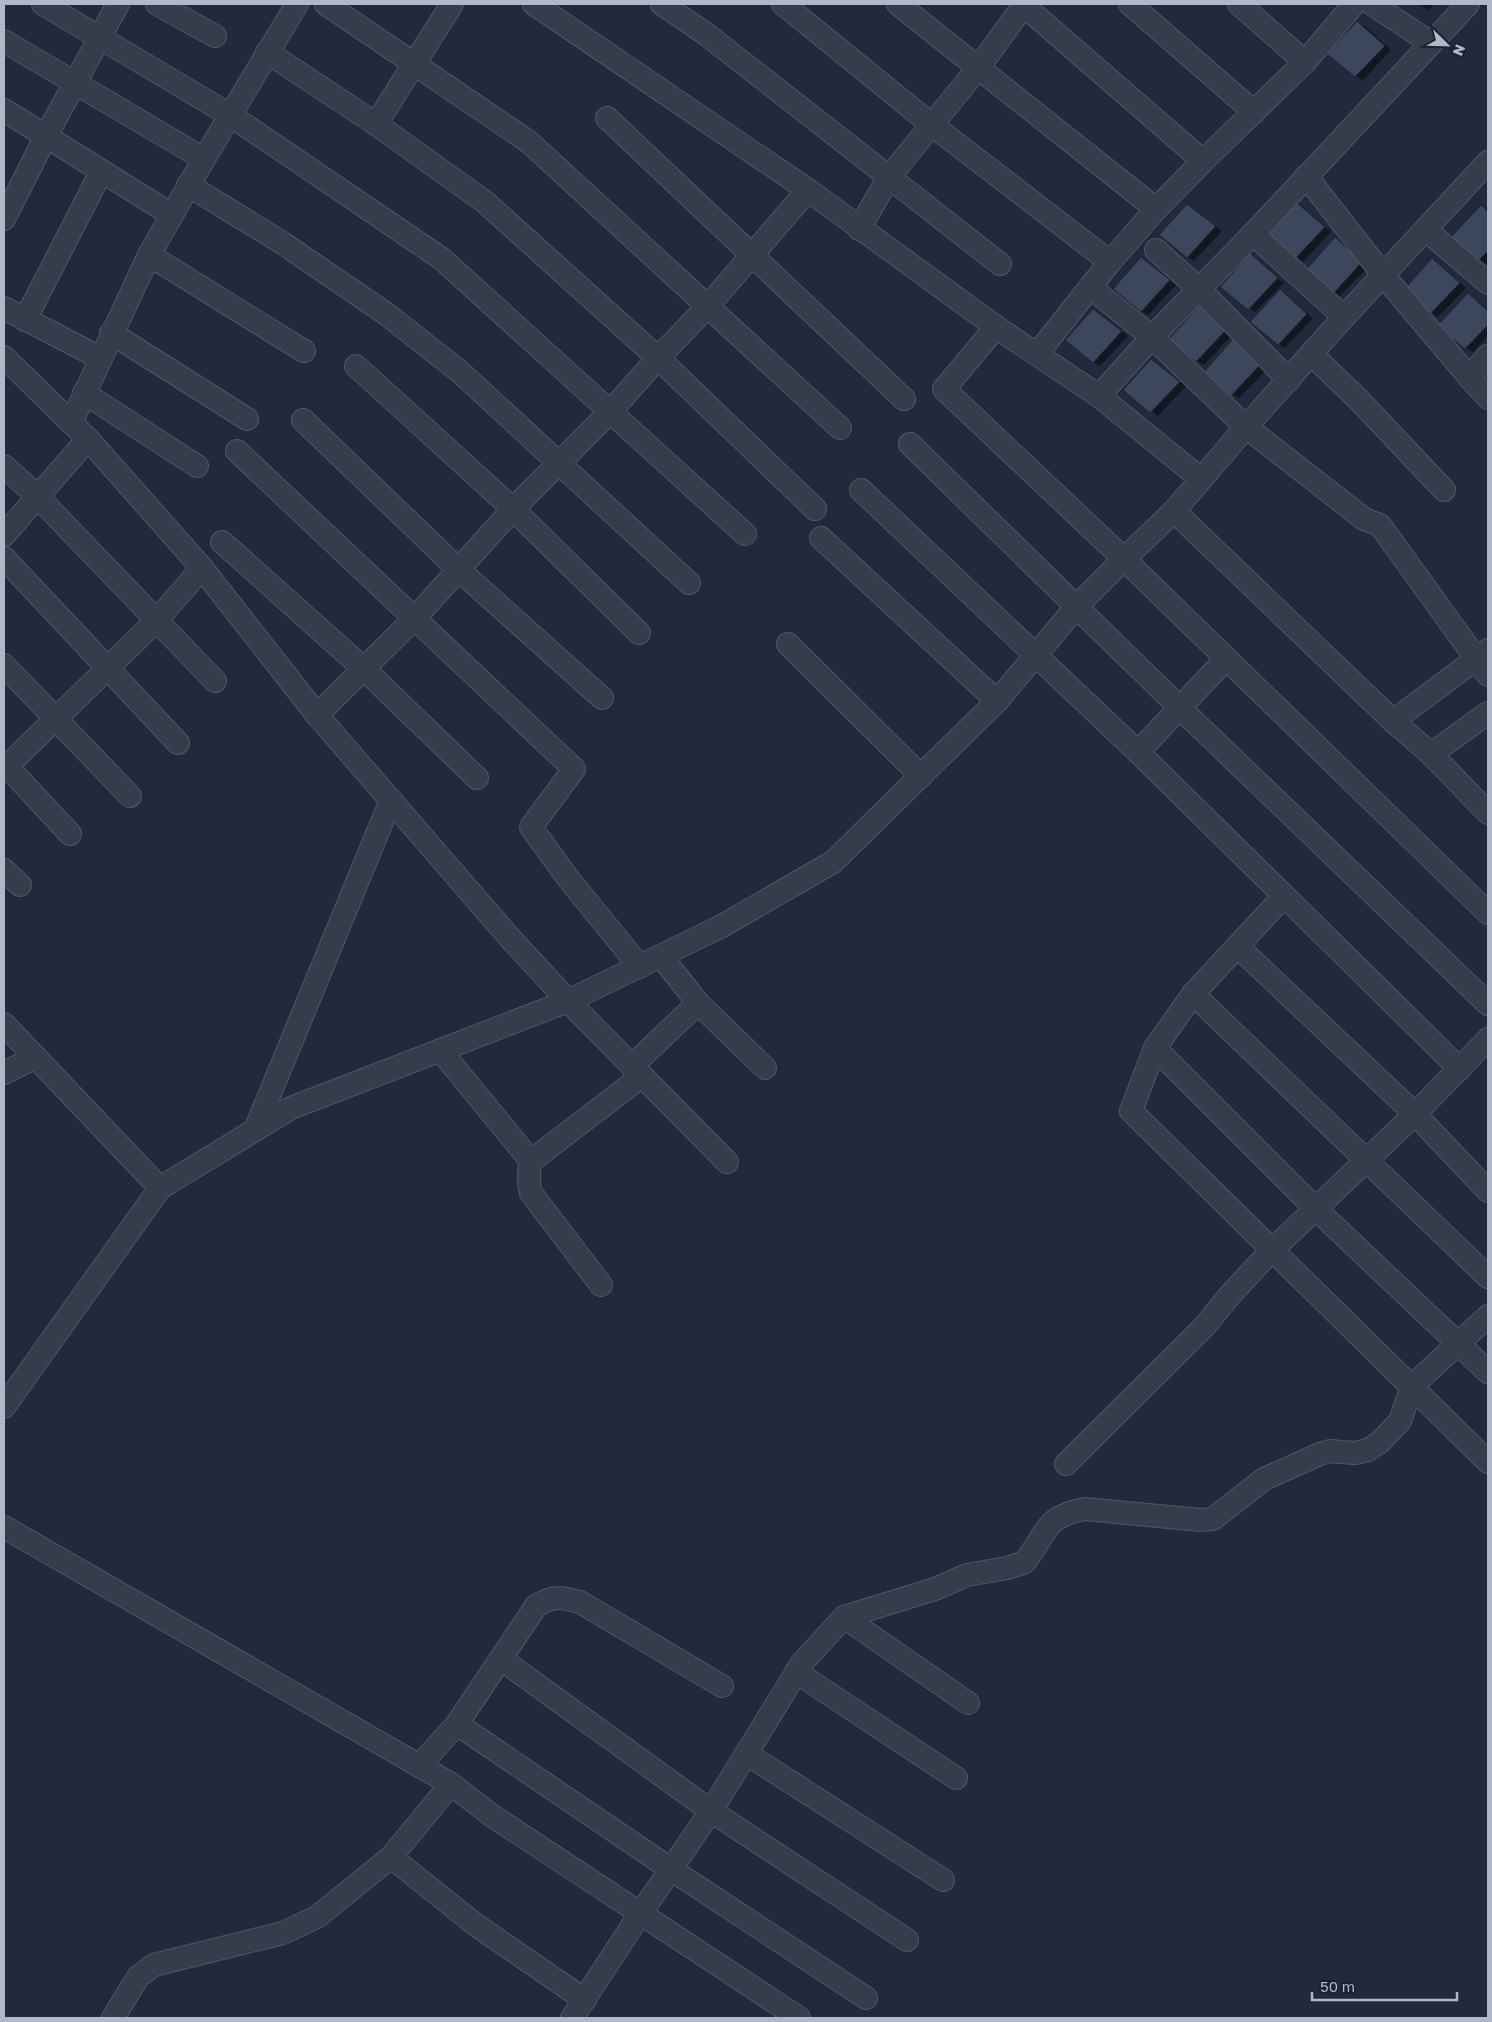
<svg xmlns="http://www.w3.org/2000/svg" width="1492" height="2022" viewBox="0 0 1492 2022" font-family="'Golos Text',sans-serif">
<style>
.shadow{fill:#0007}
.building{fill:#3c465c;stroke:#1c2333}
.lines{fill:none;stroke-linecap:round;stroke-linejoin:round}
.minor-casing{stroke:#505767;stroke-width:24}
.minor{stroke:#353c4c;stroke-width:22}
</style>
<rect width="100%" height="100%" fill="#212a3c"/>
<g class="shadow">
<polygon points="1418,4 1434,4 1428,10"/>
<polygon points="1358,23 1365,26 1391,50 1363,80 1356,76"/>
<polygon points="1298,204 1331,232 1303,262 1296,258"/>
<polygon points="1187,205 1222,231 1194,261 1187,257"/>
<polygon points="1481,206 1488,211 1488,262 1486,264 1452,238"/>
<polygon points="1335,239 1368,267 1340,296 1333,292"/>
<polygon points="1250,255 1284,283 1255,312 1249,308"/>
<polygon points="1433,260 1466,288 1438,317 1404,292"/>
<polygon points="1148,263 1176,285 1148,315 1141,311"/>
<polygon points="1280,290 1313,318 1285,348 1278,344"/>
<polygon points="1468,294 1488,310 1488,336 1473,352 1466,348"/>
<polygon points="1199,307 1206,311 1232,335 1204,365 1197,361"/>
<polygon points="1100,314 1128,336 1100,366 1093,362"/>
<polygon points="1233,341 1267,369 1239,398 1232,394"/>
<polygon points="1151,361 1186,386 1158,416 1125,390"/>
</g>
<g class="building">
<polygon points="1357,21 1385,46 1355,77 1327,54"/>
<polygon points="1297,203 1325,227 1295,259 1267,236"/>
<polygon points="1187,204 1216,226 1187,258 1159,235"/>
<polygon points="1481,205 1488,212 1488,251 1478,261 1450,238"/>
<polygon points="1335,237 1362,262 1333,294 1305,271"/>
<polygon points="1250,253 1278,278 1248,310 1220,287"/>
<polygon points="1141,257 1170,280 1141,312 1113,289"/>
<polygon points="1432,258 1460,283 1430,314 1402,292"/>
<polygon points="1280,289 1307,314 1278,345 1250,322"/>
<polygon points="1468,293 1488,311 1488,325 1465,349 1437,326"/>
<polygon points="1199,306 1226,330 1196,362 1169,339"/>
<polygon points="1093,309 1122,331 1093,363 1065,340"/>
<polygon points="1233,339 1261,364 1231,396 1203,373"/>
<polygon points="1151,359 1180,382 1150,413 1123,390"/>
</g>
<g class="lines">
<defs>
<g id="minor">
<polyline points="43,4 230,115 442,259 745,534"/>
<polyline points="157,4 215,36"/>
<polyline points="326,4 529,142 840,428"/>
<polyline points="534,4 808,190 996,327 1099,396 1201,479"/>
<polyline points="662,4 706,34 1000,264"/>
<polyline points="783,4 932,125 1110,262"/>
<polyline points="898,4 1156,209"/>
<polyline points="1022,4 1203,161"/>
<polyline points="1130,4 1254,112"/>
<polyline points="1239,4 1305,62"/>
<polyline points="1372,4 1431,43"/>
<polyline points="4,41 204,159"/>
<polyline points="267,52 376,124 485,202 658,358 815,509"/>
<polyline points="4,110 172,215"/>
<polyline points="607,118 904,399"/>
<polyline points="376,124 452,4"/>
<polyline points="1306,176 1384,276 1469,377 1488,356"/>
<polyline points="188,185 281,242 385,313 459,371 689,583"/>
<polyline points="4,219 46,136 118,4"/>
<polyline points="859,229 889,177 979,67 1024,5"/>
<polyline points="1426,230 1488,283"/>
<polyline points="1253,234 1344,317"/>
<polyline points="1156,250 1200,290 1289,380"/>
<polyline points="149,255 304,351"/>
<polyline points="1090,287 1152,337 1246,427 1364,519 1380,525 1488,675"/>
<polyline points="4,308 100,358"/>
<polyline points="25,320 101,172"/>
<polyline points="996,327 944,389 1124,559 1488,913"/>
<polyline points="111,333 247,419"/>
<polyline points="1037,354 1110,262 1156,209 1203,161 1305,62 1354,4"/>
<polyline points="1311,354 1357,398 1444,490"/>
<polyline points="4,357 88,439 202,568 317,715 509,937 568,1001 727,1162"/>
<polyline points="356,366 513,509 639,633"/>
<polyline points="1469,377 1488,398"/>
<polyline points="84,393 197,466"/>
<polyline points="1099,396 1152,337 1253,234 1468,4"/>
<polyline points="303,420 458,569 602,698"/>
<polyline points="71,423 149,255 204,159 297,4"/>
<polyline points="910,444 1179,707 1488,1004"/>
<polyline points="237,451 574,769 531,827 567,877 640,967"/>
<polyline points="4,466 37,496 215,681"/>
<polyline points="861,490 1138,752 1460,1069"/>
<polyline points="1174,511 1393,721 1431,754 1488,813"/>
<polyline points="4,535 88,439"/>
<polyline points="821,538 997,701"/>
<polyline points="222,542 364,669 477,778"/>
<polyline points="4,558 178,743"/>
<polyline points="788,644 921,776"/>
<polyline points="4,665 130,796"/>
<polyline points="317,715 415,618 513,509 610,412 658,358 708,306 808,190"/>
<polyline points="1393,721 1488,650"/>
<polyline points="1138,752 1226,659"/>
<polyline points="1431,754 1488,713"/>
<polyline points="4,763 70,834"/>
<polyline points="4,769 156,621 202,568"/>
<polyline points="4,870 20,885"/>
<polyline points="1284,896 1193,994 1155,1048 1131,1111 1488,1462"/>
<polyline points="1238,947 1415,1114 1488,1191"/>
<polyline points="1193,994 1488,1277"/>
<polyline points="698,1003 765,1068"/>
<polyline points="4,1024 160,1188"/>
<polyline points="1155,1048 1317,1210 1488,1372"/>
<polyline points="440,1050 531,1161"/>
<polyline points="632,1066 698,1003 661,956"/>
<polyline points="4,1073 36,1057"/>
<polyline points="255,1130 391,800"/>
<path d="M601 1285 531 1193C528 1182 528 1173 531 1161L642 1076"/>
<polyline points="4,1407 160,1188 291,1108 568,1001 722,926 833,862 997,701 1077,606 1124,559 1174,511 1246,427 1344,317 1488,162"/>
<polyline points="1066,1464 1204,1327 1230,1295 1271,1251 1415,1114 1488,1039"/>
<polyline points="4,1527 451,1784 491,1815 799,2018"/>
<polyline points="844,1617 968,1703"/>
<polyline points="501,1659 711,1811 907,1940"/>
<polyline points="796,1672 956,1778"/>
<polyline points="457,1724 672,1870 866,1998"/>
<polyline points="747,1754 943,1880"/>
<path d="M419 1766 457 1724 536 1606C554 1595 561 1597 580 1602L722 1686"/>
<polyline points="391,1857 476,1925 585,2000"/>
<polyline points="113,2018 138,1977 154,1965 283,1933 317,1917 391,1857 451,1784"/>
<path d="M572 2018 640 1914 711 1811 802 1663 844 1617 935 1589 967 1575 1007 1568 1025 1562C1048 1532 1043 1517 1085 1509L1200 1520 1213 1519 1264 1479 1320 1454 1330 1451 1355 1453 1368 1450 1380 1442 1400 1421 1412 1386 1488 1316"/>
</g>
</defs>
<use href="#minor" class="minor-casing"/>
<use href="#minor" class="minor"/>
</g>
<rect width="1492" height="2022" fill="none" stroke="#b0b7c8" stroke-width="10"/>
<g transform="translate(1447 45) rotate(113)" stroke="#1a2131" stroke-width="4" paint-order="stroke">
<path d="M0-4L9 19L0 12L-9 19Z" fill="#b0b7c8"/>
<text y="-8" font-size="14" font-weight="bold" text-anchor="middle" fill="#b0b7c8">N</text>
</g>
<path d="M1312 1992v8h145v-8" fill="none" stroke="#b0b7c8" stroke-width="2.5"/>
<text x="1320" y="1992" font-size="15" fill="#b0b7c8" stroke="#1a2131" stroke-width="4" paint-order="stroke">50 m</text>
</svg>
